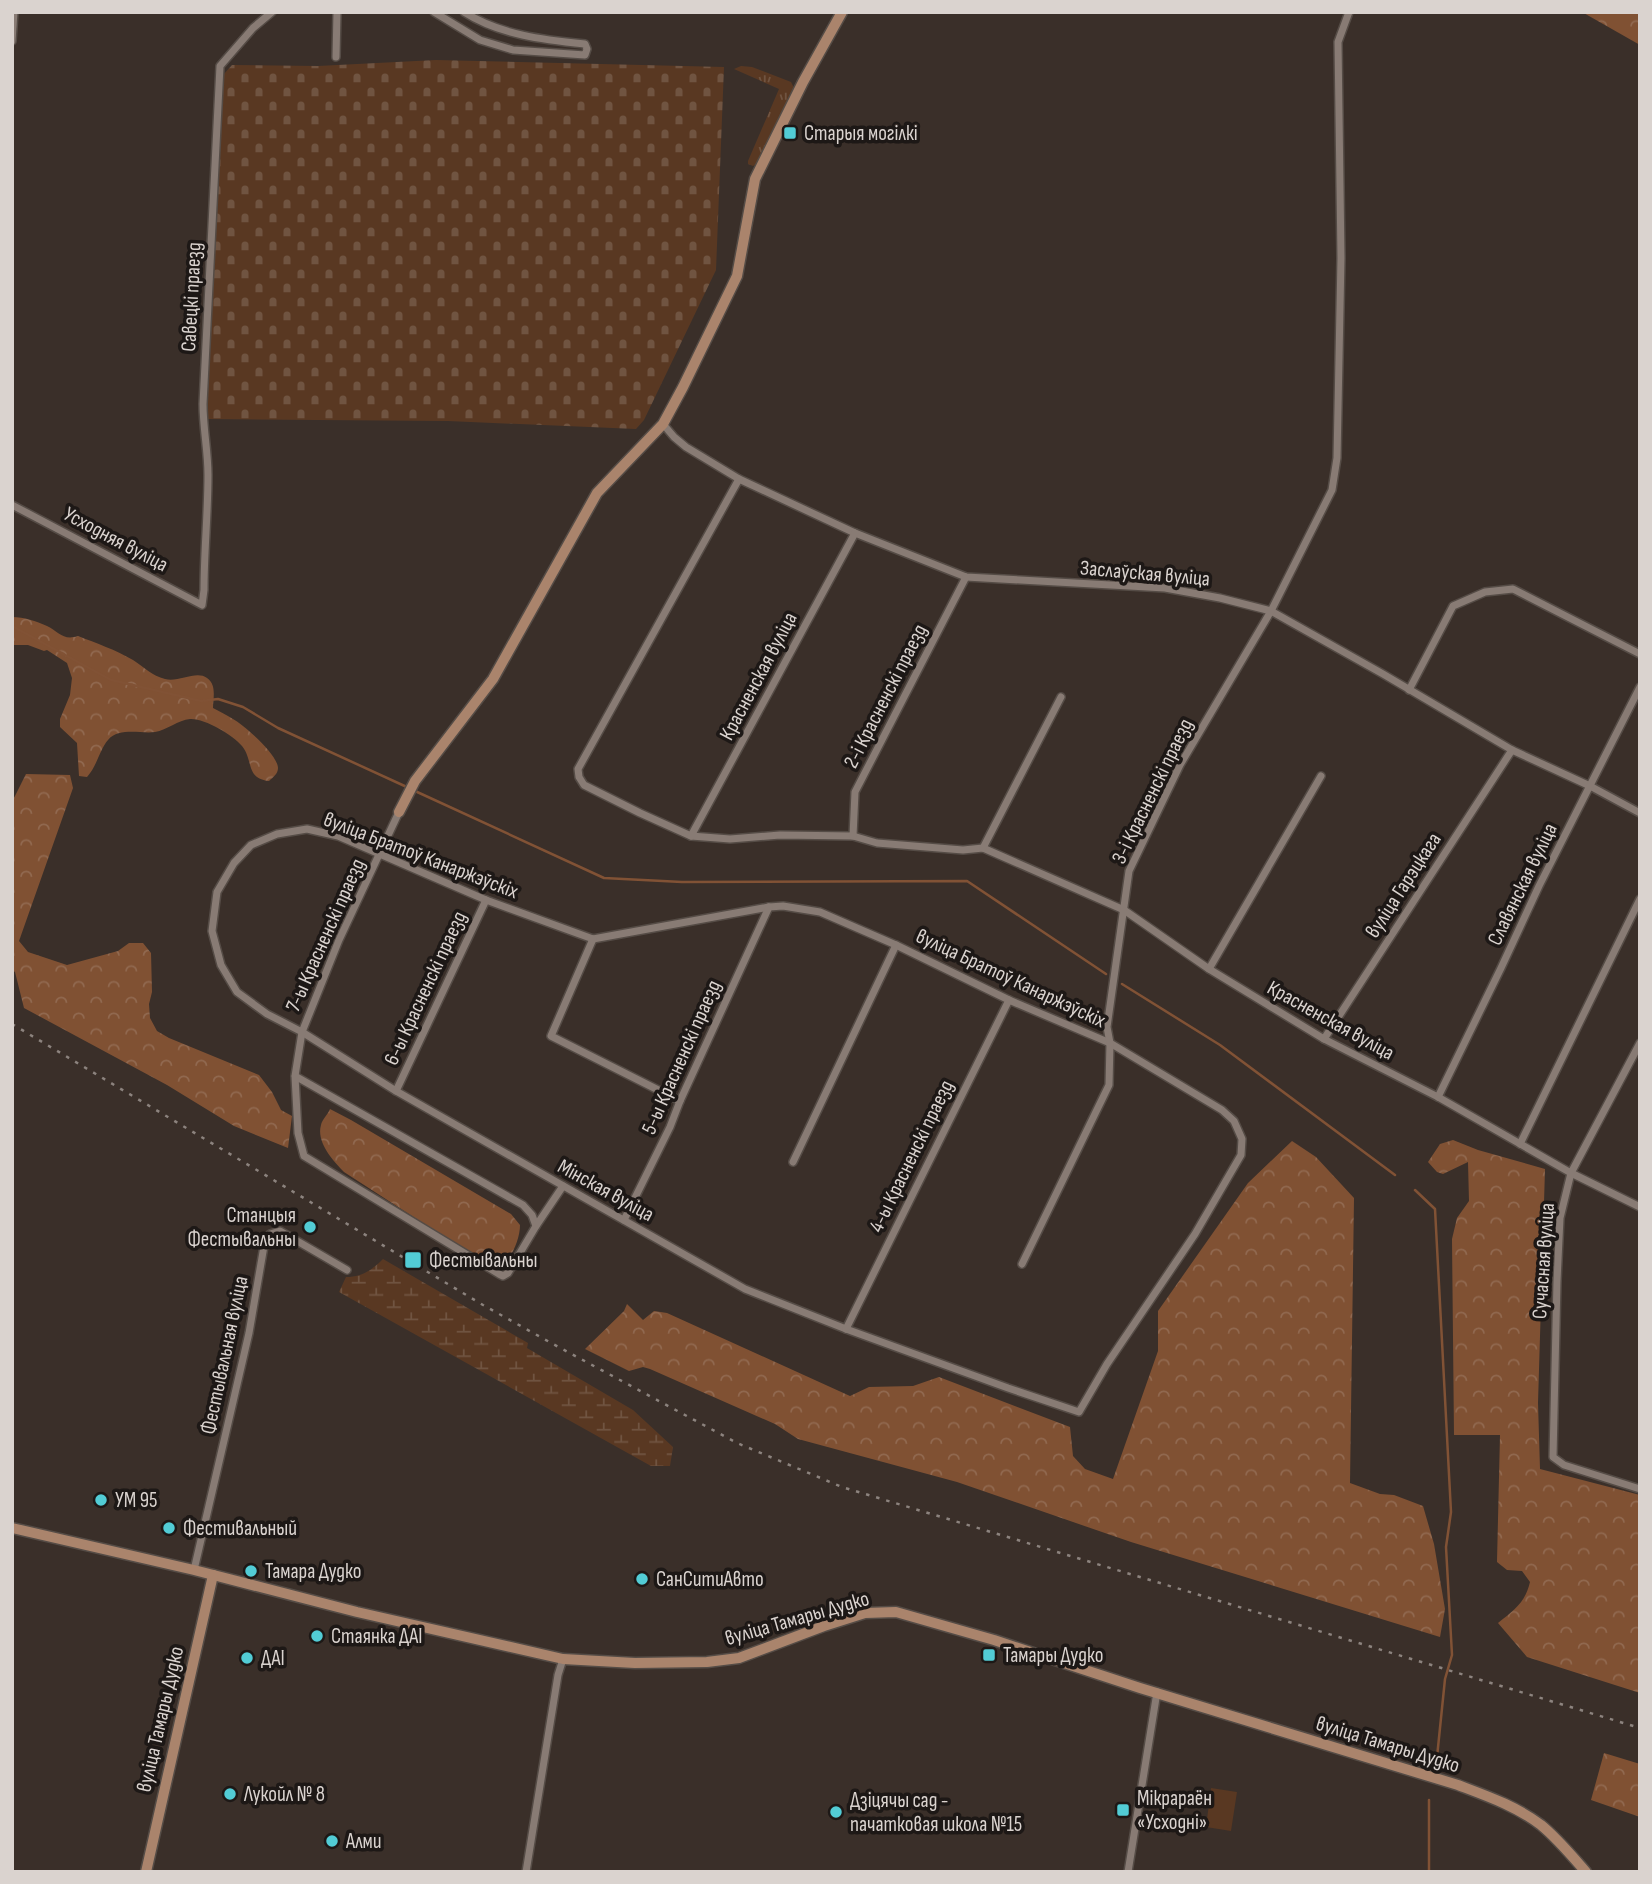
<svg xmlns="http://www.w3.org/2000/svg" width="1652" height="1884" viewBox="0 0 1652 1884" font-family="'Sofia Sans Condensed',sans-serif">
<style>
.grass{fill:url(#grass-tufts)}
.forest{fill:url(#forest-crowns)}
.wetland{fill:url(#wetland-marsh)}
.cemetery{fill:url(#cemetery-stones)}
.park{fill:#593822}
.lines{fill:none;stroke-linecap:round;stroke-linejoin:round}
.stream{stroke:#815235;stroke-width:2.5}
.street-casing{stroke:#554c46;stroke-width:10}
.secondary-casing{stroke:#554c46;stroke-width:13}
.street{stroke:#887b74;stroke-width:7}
.secondary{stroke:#aa846c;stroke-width:10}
.rail{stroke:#8c837e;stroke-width:2.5;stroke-dasharray:3.5 7;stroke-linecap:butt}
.poi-dot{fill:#52ccd5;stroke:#1d1816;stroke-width:2.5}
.labels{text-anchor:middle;stroke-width:7;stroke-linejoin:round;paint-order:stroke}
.poi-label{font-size:21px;fill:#dad3cf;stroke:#1d1816;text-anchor:start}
.street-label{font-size:21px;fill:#dad3cf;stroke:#1d1816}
</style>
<defs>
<pattern id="grass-tufts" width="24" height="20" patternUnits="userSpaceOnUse" patternTransform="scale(1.75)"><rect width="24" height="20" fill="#593822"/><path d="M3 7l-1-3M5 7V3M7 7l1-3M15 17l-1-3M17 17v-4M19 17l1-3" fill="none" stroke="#705441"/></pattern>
<pattern id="forest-crowns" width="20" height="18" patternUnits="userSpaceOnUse" patternTransform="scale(1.75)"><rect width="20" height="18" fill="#805133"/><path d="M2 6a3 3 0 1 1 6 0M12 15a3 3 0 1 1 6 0" fill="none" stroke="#916950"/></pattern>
<pattern id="wetland-marsh" width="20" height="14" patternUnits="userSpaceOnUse" patternTransform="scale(1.75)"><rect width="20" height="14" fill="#593822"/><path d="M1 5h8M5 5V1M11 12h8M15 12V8" fill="none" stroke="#705441"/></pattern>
<pattern id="cemetery-stones" width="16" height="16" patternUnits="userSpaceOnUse" patternTransform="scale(1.75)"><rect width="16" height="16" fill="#593822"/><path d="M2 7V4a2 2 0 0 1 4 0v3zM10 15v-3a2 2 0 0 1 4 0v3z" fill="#705441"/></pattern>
</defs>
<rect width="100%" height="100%" fill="#3a2f29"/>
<polygon class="grass" points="741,66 752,67 791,82 794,88 758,163 753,166 748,164 748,161 779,89 734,69"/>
<g class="forest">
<polygon points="1582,12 1640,12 1640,45"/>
<path d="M12 617C24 617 36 621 47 626 59 632 63 641 78 636 96 643 116 650 133 660 144 667 152 676 165 679 178 683 196 670 207 678 217 685 213 698 213 708 220 712 227 715 233 719 244 725 278 755 278 768 278 774 273 777 269 781 245 778 254 761 242 746 233 735 204 718 190 719 178 720 167 730 155 732 141 734 119 727 108 740 100 749 97 766 87 777L79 776 77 743 60 727V719L70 695 72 678 67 663 47 650 44 651 28 645H12Z"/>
<polygon points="26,774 70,775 73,788 19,941 28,952 67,965 118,951 129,943 143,943 151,953 152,992 149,1004 150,1018 157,1031 169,1038 259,1075 272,1092 281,1110 292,1116 288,1148 234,1126 167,1085 24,1008 15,972 12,970 12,802"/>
<path d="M330 1109 351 1120 511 1214 520 1225C520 1240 510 1265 494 1269L344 1172C333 1161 316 1142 321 1125 322 1120 328 1114 330 1109Z"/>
<path d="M1453 1140 1478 1150 1545 1169 1538 1403 1540 1469 1640 1495V1693L1527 1657 1498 1623C1514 1610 1525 1603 1530 1582L1522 1571 1507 1570 1497 1562 1500 1435H1454L1452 1239 1457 1218 1469 1201 1468 1162 1443 1174 1437 1172 1428 1162 1440 1144Z"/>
<polygon points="1292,1141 1316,1157 1354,1198 1350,1483 1380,1494 1394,1495 1423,1506 1434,1544 1445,1609 1440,1637 1131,1542 957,1482 798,1439 775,1424 650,1369 643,1367 629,1371 585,1349 624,1311 627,1304 643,1320 654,1311 667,1313 850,1396 869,1387 913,1386 939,1377 1070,1427 1073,1456 1085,1469 1113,1479 1158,1351 1158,1311 1248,1183"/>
<polygon points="1604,1753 1640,1764 1640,1817 1591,1800"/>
</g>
<path class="wetland" d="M383 1259 528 1343 527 1348 633 1410 673 1447 670 1466H651L339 1292 346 1277C362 1277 372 1270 383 1259Z"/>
<polygon class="cemetery" points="436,60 724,67 716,270 644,420 636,429 448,421 206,419 223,75 232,65 318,66"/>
<polygon class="park" points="1211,1788 1237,1792 1231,1831 1206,1827"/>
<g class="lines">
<g class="stream">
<polyline points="12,626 111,680 201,701 218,699 243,707 278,728 409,788"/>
<polyline points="415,791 604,878 682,882 967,881 1106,974"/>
<polyline points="1122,984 1220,1045 1395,1175"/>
<polyline points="1415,1190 1435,1209 1451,1512 1446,1547 1452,1655 1445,1679 1436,1767"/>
<polyline points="1429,1872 1429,1800"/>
</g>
<defs>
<g id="street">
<path d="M434 12 480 40 513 50 585 55 587 49 585 44C544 40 500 35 464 12"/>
<polyline points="12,41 14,12"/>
<polyline points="336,57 337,12"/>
<polyline points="663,424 674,437 686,447 739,479 855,533 966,577 1165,588 1220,598 1271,611 1383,674 1512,750 1590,786 1640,813"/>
<polyline points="739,479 578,769 579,777 584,785 640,813 691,836 730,839 780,835 853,836 877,843 963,850 983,848 1124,910 1209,969 1324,1039 1438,1097 1571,1173 1640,1207"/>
<path d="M12 505 202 605 204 590C204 552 208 513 208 475 208 451 203 428 203 404L220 66 253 28 272 12"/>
<polyline points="1409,690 1453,606 1485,592 1513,589 1640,654"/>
<polygon points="307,829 338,836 486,900 593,939 769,907 783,906 820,912 896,945 1009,1000 1110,1043 1222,1110 1234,1121 1242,1139 1241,1155 1195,1234 1107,1364 1079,1412 1008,1388 846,1329 745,1289 396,1091 302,1032 267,1014 237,992 221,965 212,931 217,892 234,863 251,845 277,834"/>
<polyline points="691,836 855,533"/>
<polyline points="853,836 855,792 966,577"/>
<polyline points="983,848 1061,697"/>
<polyline points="593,939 551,1036 680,1101"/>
<polyline points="1209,969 1321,776"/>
<polyline points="1324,1039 1512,750"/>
<polyline points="1640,1043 1571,1173 1560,1218 1557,1281 1553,1457 1564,1465 1640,1489"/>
<polyline points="295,1076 523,1205 532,1215 536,1226 508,1273 503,1276 499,1274 304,1156 298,1133 295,1076 302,1032 339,940 399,812"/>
<polyline points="396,1091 486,900"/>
<polyline points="1438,1097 1501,968 1539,886 1640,687"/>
<polyline points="1520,1144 1640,899"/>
<polyline points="793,1162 896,945"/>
<polyline points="624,1220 670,1127 680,1101 769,907"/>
<polyline points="536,1226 563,1186"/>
<polyline points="1022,1264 1109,1085 1110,1043 1107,1027 1129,871 1180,765 1271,611 1332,490 1337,458 1341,258 1338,42 1349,12"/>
<polyline points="846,1329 1009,1000"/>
<polyline points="194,1570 249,1333 264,1246 270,1234 280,1231 347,1270"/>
<polyline points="526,1872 558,1675 563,1659"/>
<polyline points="1128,1872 1157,1692"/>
</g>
<g id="secondary">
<polyline points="399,812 415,781 493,679 597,493 663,424 683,387 737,276 755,179 803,82 842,12"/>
<path d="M12 1528 194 1570 357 1612 563 1659 635 1663 707 1662 739 1658 824 1626 865 1613 896 1612 994 1640 1140 1688 1458 1785C1487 1796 1516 1806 1541 1825 1557 1838 1572 1856 1586 1872"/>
<polyline points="146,1872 213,1575"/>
</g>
</defs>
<use href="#street" class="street-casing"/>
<use href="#secondary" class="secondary-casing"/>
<use href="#street" class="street"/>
<use href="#secondary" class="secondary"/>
<polyline class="rail" points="12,1024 483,1305 553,1344 737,1443 842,1487 1640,1728"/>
</g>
<g class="poi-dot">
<rect x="783" y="126" width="14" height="14" rx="3.5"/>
<circle cx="310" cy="1227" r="7"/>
<rect x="404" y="1251" width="18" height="18" rx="3.5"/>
<circle cx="101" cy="1500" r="7"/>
<circle cx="169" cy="1528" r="7"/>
<circle cx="251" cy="1571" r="7"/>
<circle cx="642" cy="1579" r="7"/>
<circle cx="317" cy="1636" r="7"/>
<rect x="982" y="1648" width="14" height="14" rx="3.5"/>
<circle cx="247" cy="1658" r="7"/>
<circle cx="230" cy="1794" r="7"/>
<rect x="1116" y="1803" width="14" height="14" rx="3.5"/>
<circle cx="836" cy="1812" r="7"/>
<circle cx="332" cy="1841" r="7"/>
</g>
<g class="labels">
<g class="poi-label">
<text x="804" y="140">Старыя могілкі</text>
<text x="296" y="1222" text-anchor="end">Станцыя<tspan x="296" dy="24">Фестывальны</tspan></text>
<text x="429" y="1267">Фестывальны</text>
<text x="115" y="1507">УМ 95</text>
<text x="183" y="1535">Фестивальный</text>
<text x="265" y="1578">Тамара Дудко</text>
<text x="656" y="1586">СанСитиАвто</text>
<text x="331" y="1643">Стаянка ДАІ</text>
<text x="1003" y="1662">Тамары Дудко</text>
<text x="261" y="1665">ДАІ</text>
<text x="244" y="1801">Лукойл № 8</text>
<text x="1137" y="1805">Мікрараён<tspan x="1137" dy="24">«Усходні»</tspan></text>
<text x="850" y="1807">Дзіцячы сад -<tspan x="850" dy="24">пачатковая школа №15</tspan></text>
<text x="346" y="1848">Алми</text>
</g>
<g class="street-label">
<text transform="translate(191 297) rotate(-87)" y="7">Савецкі праезд</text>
<text transform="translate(116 539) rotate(28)" y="7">Усходняя вуліца</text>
<text transform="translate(1145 573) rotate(5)" y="7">Заслаўская вуліца</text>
<text transform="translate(758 676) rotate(-62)" y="7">Красненская вуліца</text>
<text transform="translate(885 696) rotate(-63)" y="7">2-і Красненскі праезд</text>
<text transform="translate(1152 791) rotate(-64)" y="7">3-і Красненскі праезд</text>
<text transform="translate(421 855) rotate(21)" y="7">вуліца Братоў Канаржэўскіх</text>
<text transform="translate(1522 884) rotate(-64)" y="7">Славянская вуліца</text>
<text transform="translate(1403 885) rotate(-57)" y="7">вуліца Гарэцкага</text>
<text transform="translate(325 935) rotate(-66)" y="7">7-ы Красненскі праезд</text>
<text transform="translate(1011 978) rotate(25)" y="7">вуліца Братоў Канаржэўскіх</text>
<text transform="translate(425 988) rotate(-65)" y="7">6-ы Красненскі праезд</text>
<text transform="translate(1331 1020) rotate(29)" y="7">Красненская вуліца</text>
<text transform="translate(681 1057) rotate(-66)" y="7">5-ы Красненскі праезд</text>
<text transform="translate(911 1156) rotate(-64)" y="7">4-ы Красненскі праезд</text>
<text transform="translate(606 1190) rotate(29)" y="7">Мінская вуліца</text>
<text transform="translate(1543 1261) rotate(-86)" y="7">Сучасная вуліца</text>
<text transform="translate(224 1355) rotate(-78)" y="7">Фестывальная вуліца</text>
<text transform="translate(797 1618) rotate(-16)" y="7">вуліца Тамары Дудко</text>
<text transform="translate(160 1719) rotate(-77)" y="7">вуліца Тамары Дудко</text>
<text transform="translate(1388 1744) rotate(17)" y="7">вуліца Тамары Дудко</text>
</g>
</g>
<rect width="1652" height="1884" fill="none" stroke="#dad3cf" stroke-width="28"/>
</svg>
